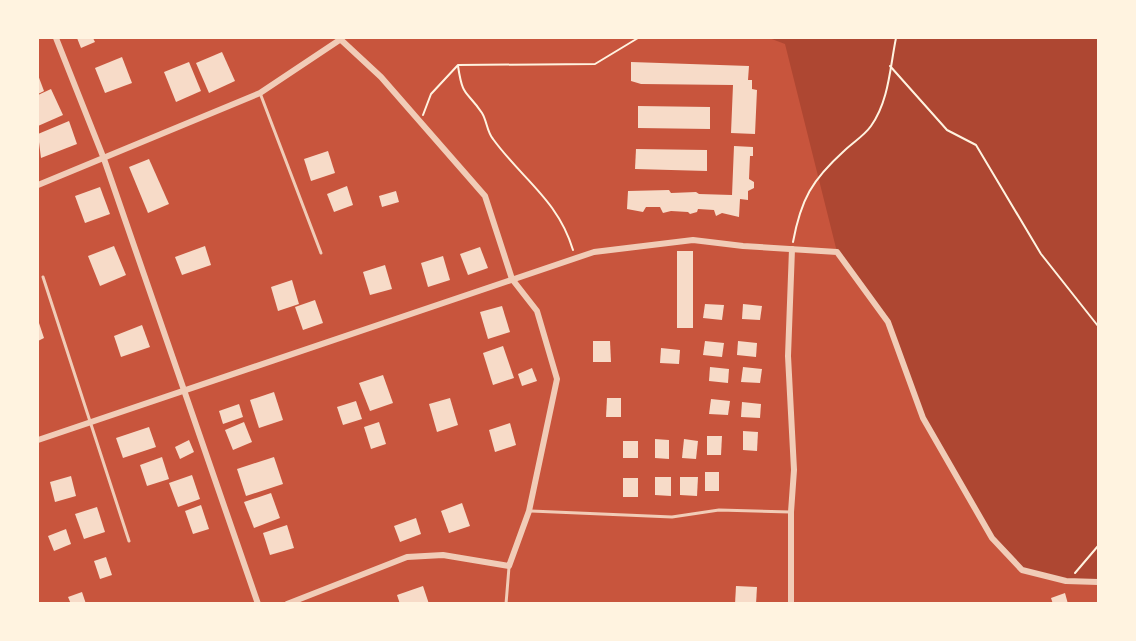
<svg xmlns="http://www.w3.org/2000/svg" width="1136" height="641" viewBox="0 0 1136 641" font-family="Mulish,sans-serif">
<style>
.green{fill:#ae4732}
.building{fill:#f7dbc8}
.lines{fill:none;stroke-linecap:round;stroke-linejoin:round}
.path{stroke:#fff3e0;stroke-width:2}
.service{stroke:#f1ccb7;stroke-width:3}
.minor{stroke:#f1ccb7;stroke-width:6}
</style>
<rect width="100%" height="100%" fill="#c8553d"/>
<polygon class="green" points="769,38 1098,38 1098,582 1066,581 1022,570 992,538 923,418 888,322 837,252 785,44"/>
<g class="building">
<polygon points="77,38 93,38 95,42 81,48"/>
<polygon points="222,52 235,81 209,93 196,63"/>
<polygon points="122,57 132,83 105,93 95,68"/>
<polygon points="189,62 201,91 176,102 164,72"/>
<polygon points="631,62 749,66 748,80 752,80 752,89 757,90 755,134 731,133 733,85 641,84 631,81"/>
<polygon points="38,75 44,91 38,94"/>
<polygon points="51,89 63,115 38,126 38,95"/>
<polygon points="638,106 710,107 710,129 638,128"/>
<polygon points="69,121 77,144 41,158 38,134"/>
<polygon points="734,146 753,147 753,156 750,156 749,179 754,182 754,188 748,191 748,200 740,199 739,217 722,213 716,216 714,210 698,209 697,212 690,214 688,212 671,211 663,213 660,207 646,207 643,212 627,209 628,191 669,190 671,193 696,192 699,194 732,195"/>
<polygon points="636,149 707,150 707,171 635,169"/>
<polygon points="328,151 335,173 311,181 304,159"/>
<polygon points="149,159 169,204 148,213 129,167"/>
<polygon points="347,186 353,205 334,212 327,194"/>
<polygon points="100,187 110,214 85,223 75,196"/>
<polygon points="396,191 399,202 382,207 379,196"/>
<polygon points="114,246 126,275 100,286 88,256"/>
<polygon points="205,246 211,265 182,275 175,257"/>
<polygon points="480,247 488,268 468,275 460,254"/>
<rect x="677" y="251" width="16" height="77"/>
<polygon points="443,256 450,280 428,287 421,263"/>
<polygon points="385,265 392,289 370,295 363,272"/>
<polygon points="292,280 299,304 278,311 271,287"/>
<polygon points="315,300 323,323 303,330 295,307"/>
<polygon points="705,304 724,305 722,320 703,318"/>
<polygon points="743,304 762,306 760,320 742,319"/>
<polygon points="502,306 510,332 488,339 480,312"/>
<polygon points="38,320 44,338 38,341"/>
<polygon points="142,325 150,347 121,357 114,336"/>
<polygon points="593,341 610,341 611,362 593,362"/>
<polygon points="705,341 724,343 722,357 703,355"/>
<polygon points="738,341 757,343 756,357 737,355"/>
<polygon points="503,346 514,378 493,385 483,353"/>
<polygon points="661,348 680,350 679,364 660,363"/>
<polygon points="710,367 729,369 728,383 709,381"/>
<polygon points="743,367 762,369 760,383 741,382"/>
<polygon points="532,368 537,381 522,386 518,374"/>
<polygon points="383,375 393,403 370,411 359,383"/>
<polygon points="274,392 283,420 259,428 250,400"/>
<polygon points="450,398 458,425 437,432 429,404"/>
<polygon points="607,398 621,398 621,417 606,417"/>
<polygon points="711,399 730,401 728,415 709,414"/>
<polygon points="356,401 362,419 343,425 337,407"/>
<polygon points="742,402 761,404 760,418 741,417"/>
<polygon points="239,404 243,417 223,424 219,411"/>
<polygon points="244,422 252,442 233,450 225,430"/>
<polygon points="379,422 386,444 371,449 364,427"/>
<polygon points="510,423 516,445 495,452 489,430"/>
<polygon points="149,427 156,447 123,458 116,438"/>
<polygon points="743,431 758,432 757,451 743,450"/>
<polygon points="707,436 722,436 721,455 707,455"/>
<polygon points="655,439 669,440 669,459 655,458"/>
<polygon points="684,439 698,441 696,459 682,458"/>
<polygon points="189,440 194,452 180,459 175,447"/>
<rect x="623" y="441" width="15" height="17"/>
<polygon points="162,457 169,479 147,486 140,465"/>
<polygon points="274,457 283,484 246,496 237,469"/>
<rect x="705" y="472" width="14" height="19"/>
<polygon points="192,475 200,499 178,507 169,483"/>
<polygon points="71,476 76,496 55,502 50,482"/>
<polygon points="655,477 671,477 671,496 655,495"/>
<polygon points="680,477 698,477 697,496 680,495"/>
<rect x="623" y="478" width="15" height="19"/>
<polygon points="271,493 280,518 254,528 244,502"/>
<polygon points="462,503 470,526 449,533 441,511"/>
<polygon points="201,505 209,529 193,534 185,511"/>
<polygon points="97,507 105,532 84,539 75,514"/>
<polygon points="416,518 421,534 400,542 394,526"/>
<polygon points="287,525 294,548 270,555 263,533"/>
<polygon points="66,529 71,544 54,551 48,536"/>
<polygon points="106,557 112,575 100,579 94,561"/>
<polygon points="423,586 429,604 400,604 397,595"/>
<polygon points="736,586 757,587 756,604 735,604"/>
<polygon points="82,592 86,604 71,604 68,597"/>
<polygon points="1065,593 1068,604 1053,604 1051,598"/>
</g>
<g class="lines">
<g class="path">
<path d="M458 66C463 99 466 89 482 113 487 121 487 132 493 139 522 179 558 200 573 250"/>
<polyline points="890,66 947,130 976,145 1041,254 1098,326"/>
<polyline points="423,115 431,94 458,65 595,64 638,38"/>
<path d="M793 242C801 199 812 180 844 151 852 143 864 136 871 126 889 101 890 67 896 38"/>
<polyline points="1075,573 1098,546"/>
</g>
<g class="service">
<polyline points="260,93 321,253"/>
<polyline points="43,277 129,541"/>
<polyline points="531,511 672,517 719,510 790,512"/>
<polyline points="506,604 509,567"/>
</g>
<g class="minor">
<polyline points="56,38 104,159 258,604"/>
<polyline points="38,185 260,93 341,39"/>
<polyline points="38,440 594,252 693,240 743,246 837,252 888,322 923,418 992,538 1022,570 1066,581 1098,582"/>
<polyline points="287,604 407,557 443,555 509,566 529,511 557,379 537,311 512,279 485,196 381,77 339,38"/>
<polyline points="791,604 791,512 794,470 788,356 792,249"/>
</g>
</g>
<rect width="1136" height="641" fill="none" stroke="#fff3e0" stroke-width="78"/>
</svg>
